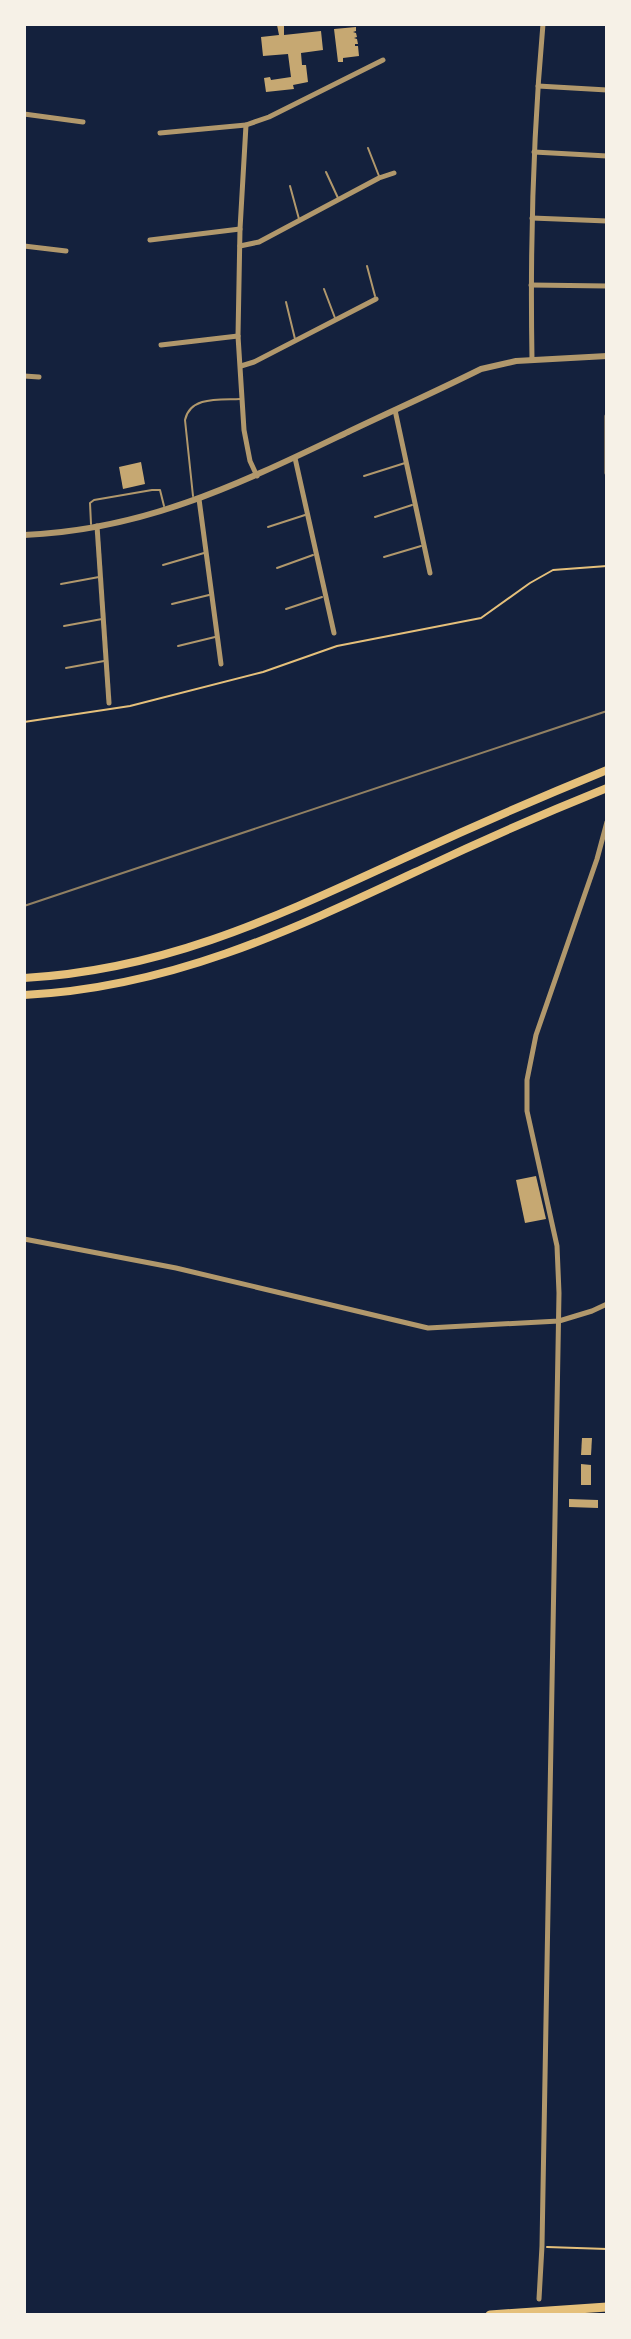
<svg xmlns="http://www.w3.org/2000/svg" width="631" height="2339" viewBox="0 0 631 2339" font-family="'Fira Sans Condensed',sans-serif">
<style>
.building{fill:#c6a872}
.lines{fill:none;stroke-linecap:round;stroke-linejoin:round}
.path{stroke:#e5c07b;stroke-width:2}
.service{stroke:#b1986c;stroke-width:2}
.minor{stroke:#b1986c;stroke-width:5}
.tertiary{stroke:#b1986c;stroke-width:6}
.primary{stroke:#e5c07b;stroke-width:8}
.motorway{stroke:#e5c07b;stroke-width:9}
.rail{stroke:#918062;stroke-width:2}
</style>
<rect width="100%" height="100%" fill="#14213d"/>
<g class="building">
<polygon points="284,24 284,35 321,31 323,50 301,53 302,65 306,65 308,82 293,85 294,89 266,92 264,78 270,77 271,80 291,77 288,54 263,56 261,37 279,35 277,25"/>
<polygon points="356,27 356,31 353,32 356,33 357,37 354,38 357,39 358,44 355,44 355,46 358,46 359,56 343,58 343,62 338,62 334,29"/>
<polygon points="141,462 145,484 123,489 119,467"/>
<polygon points="536,1176 546,1219 525,1223 516,1180"/>
<polygon points="582,1438 592,1438 591,1455 581,1455"/>
<polygon points="581,1464 591,1465 591,1485 581,1485"/>
<polygon points="569,1499 598,1500 598,1508 569,1507"/>
</g>
<g class="lines">
<g class="path">
<polyline points="24,722 130,706 263,672 337,646 481,618 530,583 553,570 607,566"/>
<polyline points="547,2247 607,2249"/>
</g>
<g class="service">
<polyline points="368,148 379,176"/>
<polyline points="326,172 338,198"/>
<polyline points="290,186 299,219"/>
<polyline points="367,266 375,296"/>
<polyline points="324,289 335,318"/>
<polyline points="286,302 295,339"/>
<polyline points="364,476 405,463"/>
<path d="M193 496 185 420C190 396 220 400 240 399"/>
<polyline points="375,517 412,505"/>
<polyline points="91,524 90,503 94,500 152,490 160,490 164,506"/>
<polyline points="268,527 305,515"/>
<polyline points="384,557 421,546"/>
<polyline points="163,565 204,553"/>
<polyline points="277,568 313,555"/>
<polyline points="61,584 99,577"/>
<polyline points="172,604 209,595"/>
<polyline points="286,609 322,597"/>
<polyline points="64,626 102,619"/>
<polyline points="178,646 215,637"/>
<polyline points="66,668 104,661"/>
</g>
<g class="minor">
<polyline points="538,86 607,90"/>
<polyline points="24,114 83,122"/>
<polyline points="160,133 246,125"/>
<polyline points="534,152 607,156"/>
<polyline points="532,218 607,221"/>
<polyline points="150,240 240,229"/>
<polyline points="24,246 66,251"/>
<polyline points="240,246 259,242 379,178 394,173"/>
<polyline points="531,285 607,286"/>
<polyline points="161,345 238,336"/>
<path d="M532 359C530 247 533 136 543 24"/>
<polyline points="241,366 254,362 376,299"/>
<polyline points="24,376 39,377"/>
<polyline points="395,410 430,573"/>
<polyline points="607,416 607,473"/>
<polyline points="295,458 334,633"/>
<polyline points="257,476 250,461 244,430 238,336 240,229 246,125 269,117 383,60"/>
<polyline points="199,499 221,664"/>
<polyline points="97,526 109,703"/>
<polyline points="24,1239 176,1268 428,1328 559,1321 592,1311 607,1304"/>
<polyline points="539,2299 542,2246 559,1293 557,1246 527,1111 527,1080 536,1035 597,859 607,822"/>
</g>
<path class="tertiary" d="M24 535C146 530 241 483 348 432 392 411 437 391 481 369L516 361 607 356"/>
<g class="primary">
<path d="M24 978C169 970 282 914 411 855 476 825 541 797 607 770"/>
<path d="M24 995C171 988 292 930 422 869 483 840 545 813 607 788"/>
</g>
<polyline class="motorway" points="490,2315 607,2307"/>
<polyline class="rail" points="24,906 607,711"/>
</g>
<rect width="631" height="2339" fill="none" stroke="#f6f1e7" stroke-width="52"/>
</svg>
